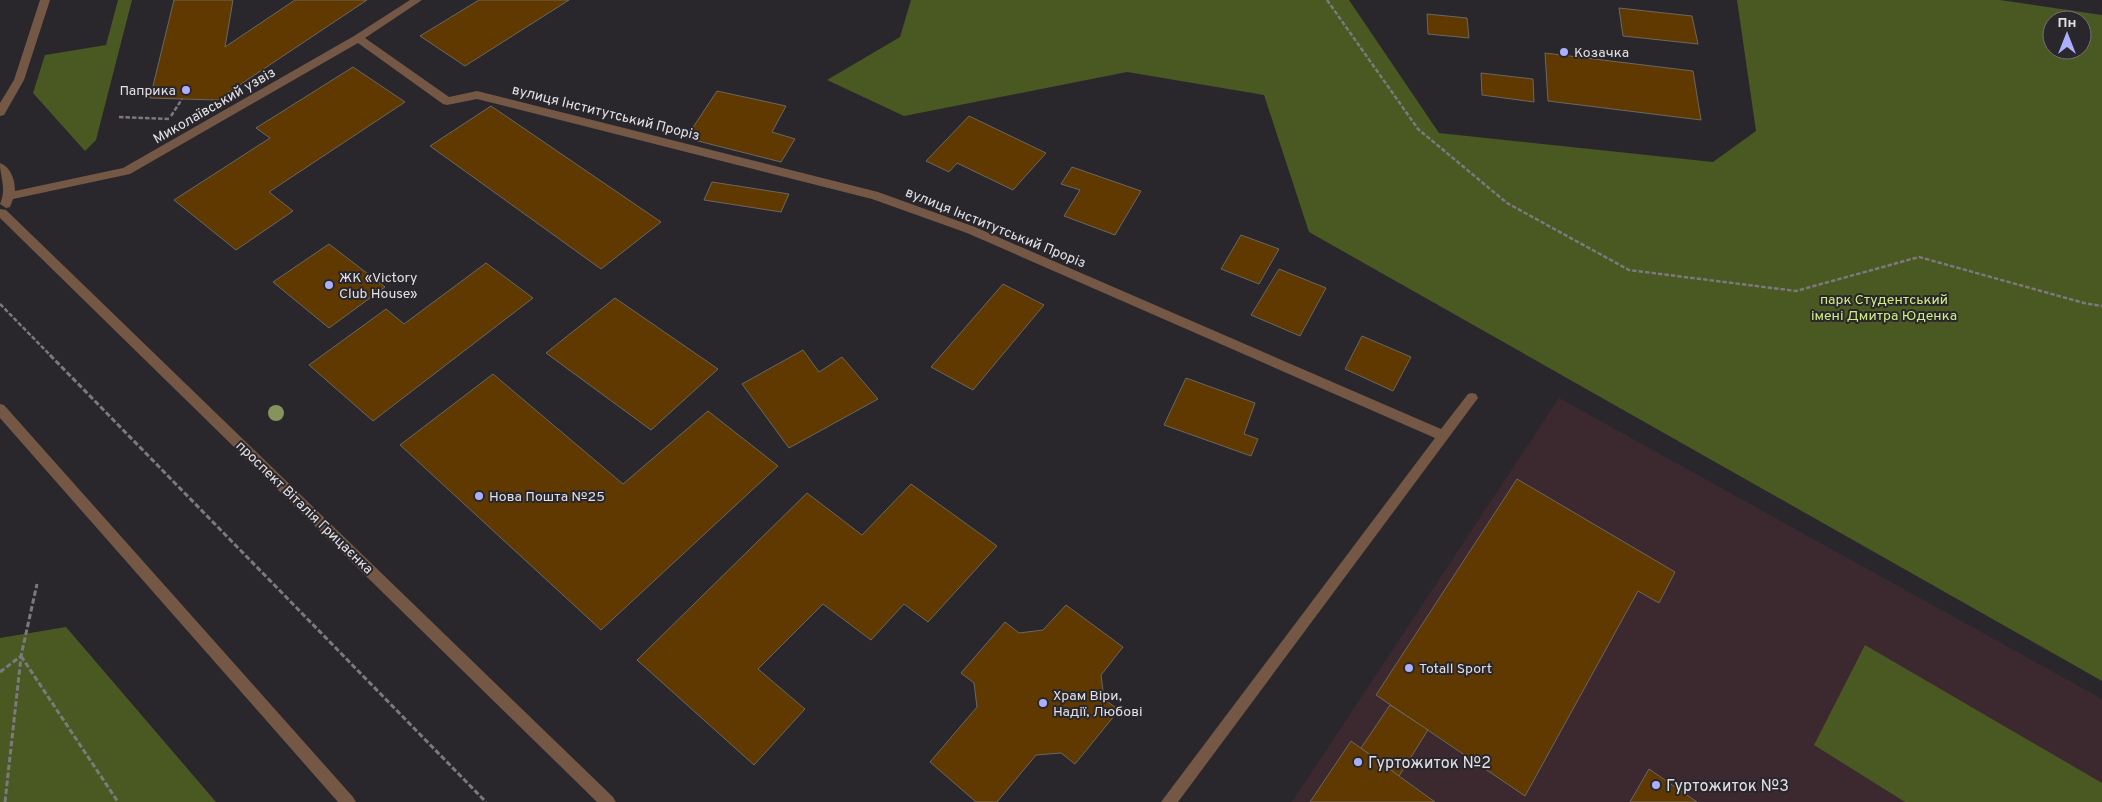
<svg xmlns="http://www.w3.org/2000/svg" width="2102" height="802" viewBox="0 0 2102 802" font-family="Overpass,sans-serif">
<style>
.education{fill:#3c292f}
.green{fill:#4a5822;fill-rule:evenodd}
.building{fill:#5f3900;stroke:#6b6762}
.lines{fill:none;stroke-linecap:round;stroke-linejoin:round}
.path-far1{stroke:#7b797e;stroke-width:2.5;stroke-dasharray:4.5 2;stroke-linecap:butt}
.path{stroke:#7b797e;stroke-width:3;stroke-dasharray:5.5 2.5;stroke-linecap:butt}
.minor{fill:#745845;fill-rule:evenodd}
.tree{fill:#85935c}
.poi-dot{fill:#acaffb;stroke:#29272c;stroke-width:2}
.labels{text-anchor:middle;stroke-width:4;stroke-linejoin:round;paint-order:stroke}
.poi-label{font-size:14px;fill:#e2e0e4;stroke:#29272c;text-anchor:start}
.street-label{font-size:14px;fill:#e2e0e4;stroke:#29272c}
.park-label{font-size:14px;fill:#d0ec83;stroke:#29272c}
.near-poi-label{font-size:16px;fill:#e2e0e4;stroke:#29272c;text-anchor:start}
</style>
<rect width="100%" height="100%" fill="#29272c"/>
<polygon class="education" points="1559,398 2102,699 2102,802 1292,802"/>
<g class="green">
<polygon points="118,0 132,0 96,140 85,151 33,93 45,55 106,45"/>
<path d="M911 0H1349L1439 133 1713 162 1756 131 1737 0H2000L2102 15V681L1309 232 1264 95 1127 72 904 116 827 80 900 37ZM2052 20H2082V50H2052Z"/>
<polygon points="66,627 216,802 0,802 0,638"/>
<polygon points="1865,645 2102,783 2102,802 1905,802 1814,745"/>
</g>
<g class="building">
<polygon points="174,0 233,0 225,47 295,0 367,0 217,100 150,98"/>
<polygon points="479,0 569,0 465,66 420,36"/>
<polygon points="1619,8 1692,16 1698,44 1623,36"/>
<polygon points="1427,14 1467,18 1469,38 1428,34"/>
<polygon points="1545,53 1693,71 1701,120 1548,101"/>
<polygon points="353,67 405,102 269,192 293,211 236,250 174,200 270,138 256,128"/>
<polygon points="1481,73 1533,79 1534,102 1482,95"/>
<polygon points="717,91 786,106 772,132 795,139 781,162 686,138"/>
<polygon points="491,106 661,222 601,269 430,146"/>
<polygon points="969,116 1046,153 1013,190 957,163 949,172 926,161"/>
<polygon points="1072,167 1141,191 1115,235 1064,216 1080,190 1061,184"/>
<polygon points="712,182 789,194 781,212 704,200"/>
<polygon points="1241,235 1279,249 1259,284 1221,269"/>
<polygon points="329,244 385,287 329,328 273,282"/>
<polygon points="486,263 533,298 373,421 309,365 386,309 404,324"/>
<polygon points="1279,269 1326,288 1300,336 1251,315"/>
<polygon points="1003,284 1044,305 973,390 931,367"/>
<polygon points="615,298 718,369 651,430 546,353"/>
<polygon points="1362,336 1411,357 1393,391 1345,369"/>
<polygon points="803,350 819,372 842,357 878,399 789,448 742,384"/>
<polygon points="493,374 623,484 708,411 778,466 601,630 400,445"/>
<polygon points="1186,378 1255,403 1244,434 1258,439 1251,456 1164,425"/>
<polygon points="1517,479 1675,572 1659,603 1638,591 1525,796 1376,695"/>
<polygon points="911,484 997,546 928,622 904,604 871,640 823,604 758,669 805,709 754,765 637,660 807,493 862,535"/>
<polygon points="1066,605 1123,647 1101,675 1104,699 1119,710 1075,764 1061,753 1036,755 997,802 976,802 930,762 977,707 974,683 961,673 1005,622 1019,633 1043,630"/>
<polygon points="1390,705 1428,730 1399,776 1361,748"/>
<polygon points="1351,741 1399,776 1435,802 1310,802"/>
<polygon points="1649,769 1697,802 1630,802"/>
</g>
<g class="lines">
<g class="path-far1">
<polyline points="1327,0 1418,129 1507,203 1629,270 1796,291 1919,257 2084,303 2102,306"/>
<polyline points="171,116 182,99"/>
<polyline points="119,117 169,119"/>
<polyline points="0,304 51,356"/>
</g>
<g class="path">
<polyline points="50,355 486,802"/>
<polyline points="21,656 118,802"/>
<polyline points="0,672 21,656 37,584"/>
<polyline points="5,802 21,657"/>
</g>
<g class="minor">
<polygon points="40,0 50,0 24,80 4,115 0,116 0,103 14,80"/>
<path d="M410 0H422L365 38 449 97 477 91 878 192 975 227 1441 429 1468 394 1472 393 1476 394 1478 398 1178 802H1161L1435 438 967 233 872 199 477 99 447 105 443 104 358 43 130 174 13 199 10 207 6 208 0 204C7 188 0 178 0 163 11 167 15 180 15 191L123 168 354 36Z"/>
<polygon points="0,209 6,210 613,797 616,802 597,802 0,218"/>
<polygon points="0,404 4,405 353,797 356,802 338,802 0,418"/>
</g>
</g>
<circle class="tree" cx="276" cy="413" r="8"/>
<g class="poi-dot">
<circle cx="1564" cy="52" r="5"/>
<circle cx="186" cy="90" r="5"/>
<circle cx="329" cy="285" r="5"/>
<circle cx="479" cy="496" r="5"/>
<circle cx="1409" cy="668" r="5"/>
<circle cx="1043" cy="703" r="5"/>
<circle cx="1358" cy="762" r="5"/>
<circle cx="1656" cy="785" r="5"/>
</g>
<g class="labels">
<g class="poi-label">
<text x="1574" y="57">Козачка</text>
<text x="176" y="95" text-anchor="end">Паприка</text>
<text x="339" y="282">ЖК «Victory<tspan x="339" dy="16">Club House»</tspan></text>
<text x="489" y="501">Нова Пошта №25</text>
<text x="1419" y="673">Totall Sport</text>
<text x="1053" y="700">Храм Віри,<tspan x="1053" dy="16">Надії, Любові</tspan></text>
</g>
<g class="street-label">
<text transform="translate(214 105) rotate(-30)" y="5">Миколаївський узвіз</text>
<text transform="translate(606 112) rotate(14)" y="5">вулиця Інститутський Проріз</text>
<text transform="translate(996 227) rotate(22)" y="5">вулиця Інститутський Проріз</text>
<text transform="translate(305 507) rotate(44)" y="5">проспект Віталія Грицаєнка</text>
</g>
<g class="park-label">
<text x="1884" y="304">парк Студентський<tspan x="1884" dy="16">імені Дмитра Юденка</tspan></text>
</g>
<g class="near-poi-label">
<text x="1368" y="768">Гуртожиток №2</text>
<text x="1666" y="791">Гуртожиток №3</text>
</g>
</g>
<g transform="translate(2067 35)"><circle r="24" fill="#29272c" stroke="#737176"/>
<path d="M0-4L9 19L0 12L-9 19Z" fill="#acaffb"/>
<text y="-8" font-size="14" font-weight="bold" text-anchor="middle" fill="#e2e0e4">Пн</text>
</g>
</svg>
